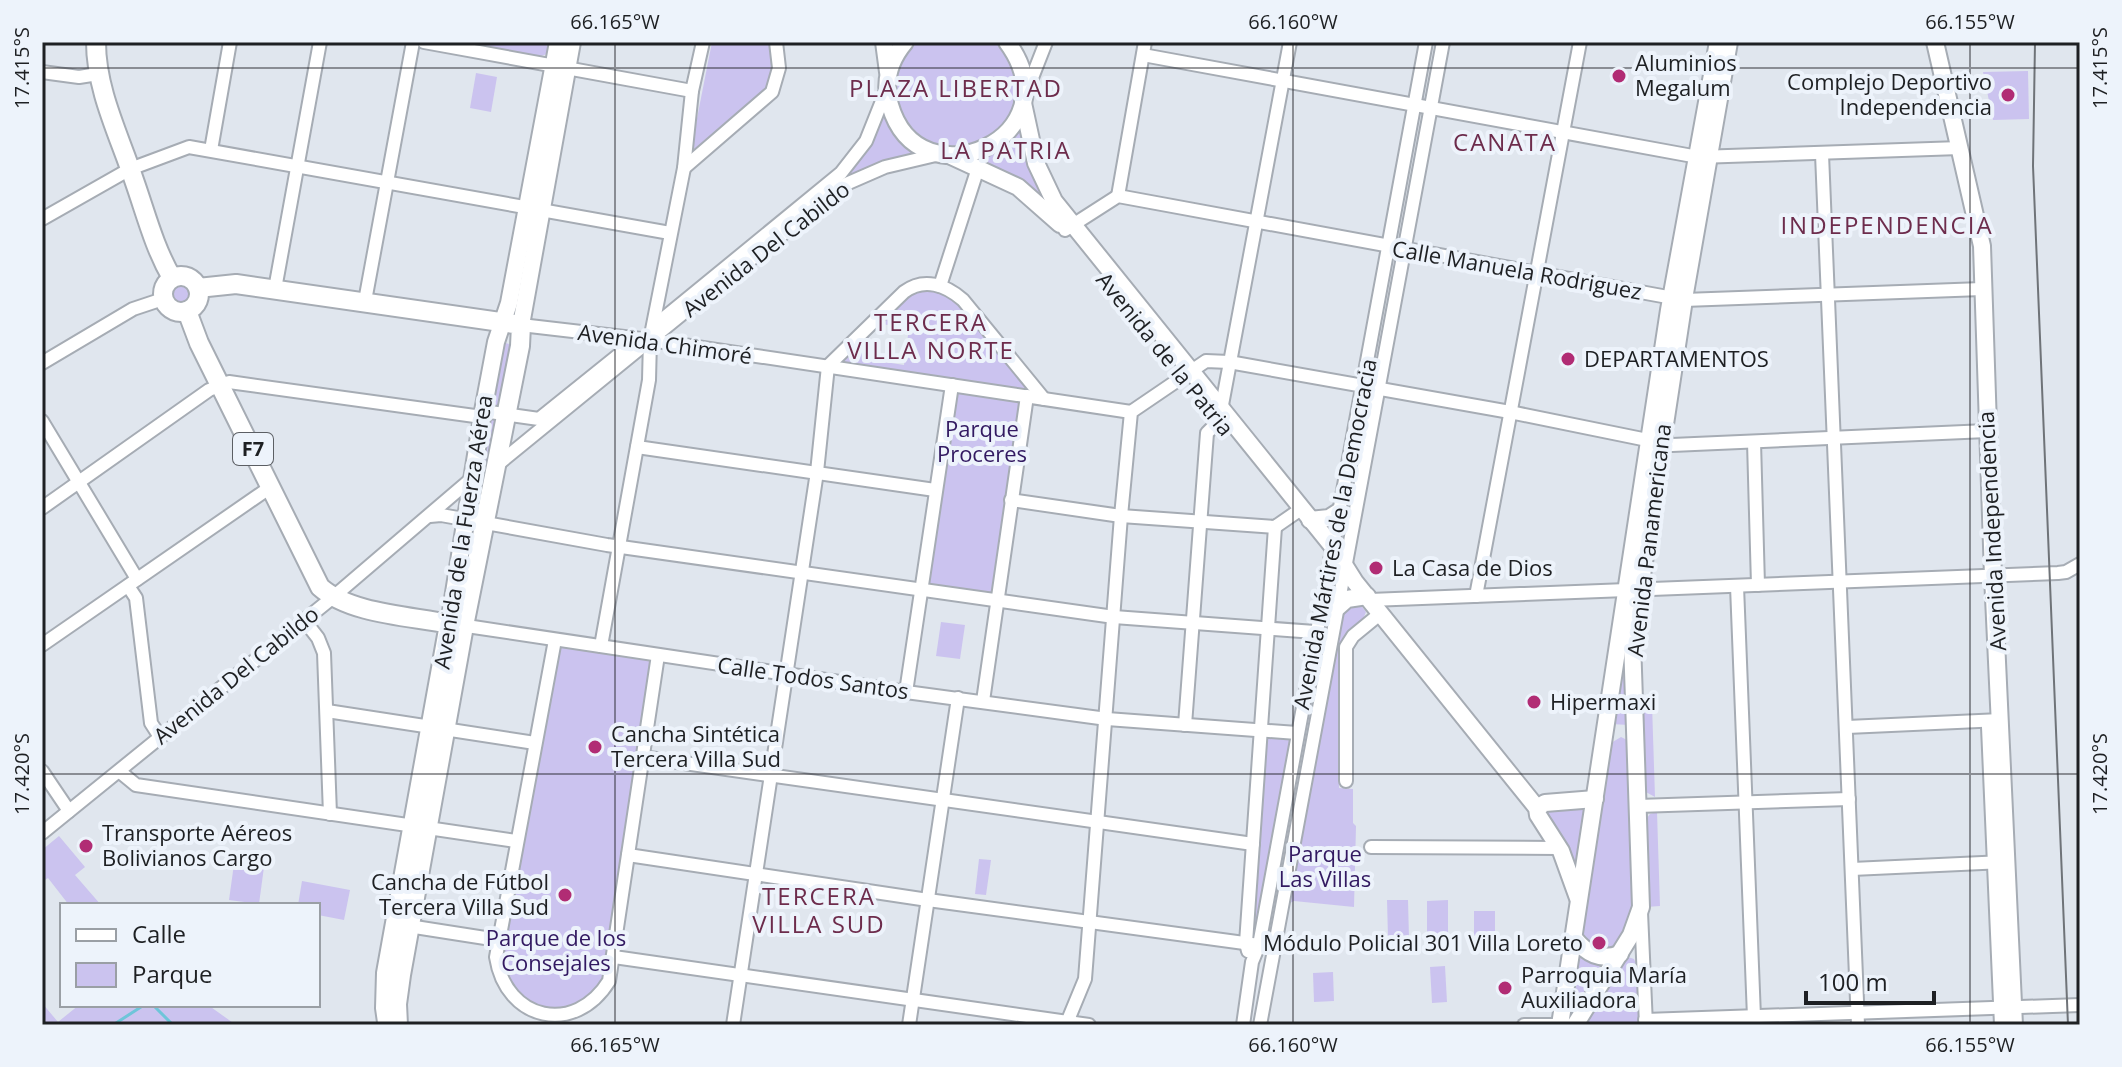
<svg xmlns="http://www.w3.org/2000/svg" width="2122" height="1067" viewBox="0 0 2122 1067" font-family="'Open Sans',sans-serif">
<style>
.green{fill:#cbc3ef;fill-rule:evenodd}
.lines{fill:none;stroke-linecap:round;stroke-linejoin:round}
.stream{stroke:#6ec5d9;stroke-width:3}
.minor-casing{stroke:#a6acb4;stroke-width:16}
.major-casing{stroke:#a6acb4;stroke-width:20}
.highway-casing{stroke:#a6acb4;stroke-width:22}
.minor{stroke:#fff;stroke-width:12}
.major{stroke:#fff;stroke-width:16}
.highway{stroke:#fff;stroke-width:18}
.tram{stroke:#6f7378;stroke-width:2}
.ticks{fill:none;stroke:#1e2023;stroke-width:2;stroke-opacity:0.45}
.poi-dot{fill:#b12c74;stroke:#edf3fb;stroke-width:3}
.labels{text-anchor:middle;stroke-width:8;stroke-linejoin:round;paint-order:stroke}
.shield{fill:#edf3fb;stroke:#5c5f64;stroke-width:2}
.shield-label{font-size:20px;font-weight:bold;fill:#1e2023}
.poi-label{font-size:22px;fill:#1e2023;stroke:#edf3fb;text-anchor:start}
.street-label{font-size:22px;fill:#1e2023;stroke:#edf3fb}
.park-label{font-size:22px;fill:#321961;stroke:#edf3fb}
.neighbourhood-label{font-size:24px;letter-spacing:2px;fill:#6d2c4c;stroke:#edf3fb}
.neatline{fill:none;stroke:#1e2023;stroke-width:3}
.ticks-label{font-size:20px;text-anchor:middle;fill:#1e2023}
</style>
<rect width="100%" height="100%" fill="#e0e6ee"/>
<g class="green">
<polygon points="457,42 554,42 550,53 541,56"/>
<polygon points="712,42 773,42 775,52 771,86 689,159"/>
<path d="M918 42H995C1057 108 966 182 914 130 904 120 897 106 896 91 896 73 903 54 918 42Z"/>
<polygon points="2028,71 2029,119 1993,120 1983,72"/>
<polygon points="476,73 497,77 491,112 470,108"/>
<polygon points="883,113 898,139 919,155 836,185"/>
<polygon points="1022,127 1052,207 978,162 1003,148"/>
<circle cx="181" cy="294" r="13"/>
<path d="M922 290 946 294 964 309 1028 390 843 364 840 361 910 293ZM881 324 909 328 904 365 866 359 869 335Z"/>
<polygon points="502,342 513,345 501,405 496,406 492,403"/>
<polygon points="960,393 1015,399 1021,407 992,595 927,585 954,398"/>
<polygon points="494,419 497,420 480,515 475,515 473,512 489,420"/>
<polygon points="1630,596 1629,725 1611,724"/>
<polygon points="1359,603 1366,612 1363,619 1349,633 1339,788 1353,789 1353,823 1356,826 1354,907 1294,901 1290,903 1342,609"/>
<polygon points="941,622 965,625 960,659 936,656"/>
<path d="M565 646 649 658 652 662 604 978C599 984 594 992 588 998 563 1021 522 1005 507 978 503 971 503 961 502 953L558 648Z"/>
<polygon points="1638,704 1652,704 1655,797 1644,791"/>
<polygon points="1269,736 1292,737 1256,939 1251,941 1266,738"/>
<polygon points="1621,737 1627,740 1630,746 1633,911 1630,925 1613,948 1594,949 1582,935 1581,930 1611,743"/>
<polygon points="1578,804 1586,808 1575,867 1544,811"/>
<polygon points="1657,812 1660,906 1646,907 1645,821 1650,814"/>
<polygon points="59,836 85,867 75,875 101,905 69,905 48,878 42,882 42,850"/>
<polygon points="979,859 991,860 986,895 975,894"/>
<polygon points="234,864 264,867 259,904 229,900"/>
<polygon points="302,881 350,890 344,920 318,915 318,905 298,905"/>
<polygon points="1387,900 1408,900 1409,938 1388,938"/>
<polygon points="1448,900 1448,938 1427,939 1427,901"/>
<rect x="1474" y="911" width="21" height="29"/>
<polygon points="1580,955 1605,964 1573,1011 1570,1009 1577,957"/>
<polygon points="1628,957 1634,959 1637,966 1639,1025 1583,1025"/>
<polygon points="1445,966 1447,1002 1432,1003 1430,967"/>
<polygon points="1333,972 1334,1001 1314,1002 1313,973"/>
<polygon points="42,1003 58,1022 79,1005 208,1005 236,1025 42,1025"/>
</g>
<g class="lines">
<g class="stream">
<polyline points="153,1005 173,1025"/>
<polyline points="113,1025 144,1005"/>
</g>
<defs>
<g id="minor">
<polyline points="424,42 692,91"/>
<polyline points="1143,55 1698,157 1960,148"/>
<polyline points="42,72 79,77 98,74"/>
<polyline points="1026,93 1046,42"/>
<polyline points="211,150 230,42"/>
<polyline points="1822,154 1858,1025"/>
<polyline points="684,168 772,92 779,68 776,42"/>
<polyline points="1118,196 1145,42"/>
<polyline points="42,219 130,169 189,147 670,233"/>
<polyline points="1065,230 1118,196 1684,300 1982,289"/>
<polyline points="940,286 978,168"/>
<polyline points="275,289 320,42"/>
<polyline points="365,301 413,42"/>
<polyline points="521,325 650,340 1131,412"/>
<polyline points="653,327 841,173 866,141 886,91"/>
<polyline points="42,363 133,309 163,299"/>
<path d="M828 366 904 292C924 277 946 285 963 300L1044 399"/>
<polyline points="483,411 539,419 636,341"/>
<polyline points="42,421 137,579"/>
<polyline points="1754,442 1758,585"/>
<polyline points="637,447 935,490"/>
<polyline points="497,465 682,314 846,184 885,167 940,154"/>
<polyline points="1011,500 1121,516 1275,527 1301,509"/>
<polyline points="42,508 209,390 229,382 482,417"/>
<polyline points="430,516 441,515 607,545 1114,617 1315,632"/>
<polyline points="128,586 136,598 151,723 160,737"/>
<polyline points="1737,586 1754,1017"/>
<polyline points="1476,596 1580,42"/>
<polyline points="1370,600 2058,573 2066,572 2080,564"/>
<polyline points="304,620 318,638 324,653 330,814"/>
<polyline points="460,625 906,692 1107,719 1297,733"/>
<path d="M555 640 496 957C506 1021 575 1036 609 981L658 655"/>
<polyline points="42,645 272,486"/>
<polyline points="601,646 649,380 650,340 684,168 692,91 703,42"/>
<polyline points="906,692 952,385"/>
<polyline points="983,701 1027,396"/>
<polyline points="327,711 535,743"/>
<polyline points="1185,725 1207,433 1219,421 1290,42"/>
<polyline points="1847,727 2001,720"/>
<polyline points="642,757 1253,844"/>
<polyline points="42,771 69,811"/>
<polyline points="119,771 136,785 516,841"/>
<polyline points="1346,781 1346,647 1353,636 1381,613"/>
<polyline points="1638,806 1849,799"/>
<polyline points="42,833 332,598 470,480"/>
<polyline points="1371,847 1559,848"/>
<polyline points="628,855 928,900 1259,945"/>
<polyline points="1852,869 2004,862"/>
<polyline points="1641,912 1646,1025"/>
<polyline points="402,925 498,940"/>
<polyline points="1248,951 1246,943 1275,527"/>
<polyline points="614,957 1089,1025"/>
<polyline points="1645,1020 2080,1005"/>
<polyline points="733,1025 817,472 828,366"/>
<polyline points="909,1025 958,698"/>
<polyline points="1066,1025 1085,979 1121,516 1131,412 1206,361 1229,362 1510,412 1672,445 1987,431"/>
<polyline points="1243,1025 1252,962 1259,945 1426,42"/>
<polyline points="1260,1025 1443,42"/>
<polyline points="1524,1025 1566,1025"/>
</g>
<g id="major">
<polyline points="884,42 888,72"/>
<path d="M905 42C890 60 883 82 890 105 919 207 1077 137 1007 42"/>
<polyline points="1935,42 1982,246 1993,576 2014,1025"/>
<polyline points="1023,103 1036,163 1054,201 1333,547 1355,582 1537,808 1538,815 1561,851 1578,898"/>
<polyline points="951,156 1018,187 1060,224"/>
<polyline points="521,325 572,42"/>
<polyline points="1310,520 1329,518 1340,511"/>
<polyline points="1338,607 1347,599 1367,596"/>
<polyline points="449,624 483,411 496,342 509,303 558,42"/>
<polyline points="1990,727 2003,1025"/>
<polyline points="1537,808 1545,803 1595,799"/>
<path d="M1574 938C1587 954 1600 961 1620 954"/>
<polyline points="1560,1025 1669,310 1718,42"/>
<polyline points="1575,1025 1631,935 1641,907 1632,641 1685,293 1729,42"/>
</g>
<g id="highway">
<path d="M96 42C96 90 119 135 134 180 146 214 154 247 172 278"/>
<circle cx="181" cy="294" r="18"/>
<polyline points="198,288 236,284 521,325 520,346 464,626 401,975 397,1004 398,1025"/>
<path d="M187 311 199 343 320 587C350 614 410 616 449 624L386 973 385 1008 387 1022"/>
</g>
</defs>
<use href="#minor" class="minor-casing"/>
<use href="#major" class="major-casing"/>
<use href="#highway" class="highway-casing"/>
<use href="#minor" class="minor"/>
<use href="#major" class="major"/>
<use href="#highway" class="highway"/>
<polyline class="tram" points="2035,42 2033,166 2068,1025"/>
</g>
<path class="ticks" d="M615 42V1025M1293 42V1025M1970 42V1025M42 68H2080M42 774H2080"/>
<g class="poi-dot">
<circle cx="1619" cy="76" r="8"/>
<circle cx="2008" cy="95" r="8"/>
<circle cx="1568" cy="359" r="8"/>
<circle cx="1376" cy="568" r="8"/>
<circle cx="1534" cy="702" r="8"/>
<circle cx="595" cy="747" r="8"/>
<circle cx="86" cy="846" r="8"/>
<circle cx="565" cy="895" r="8"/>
<circle cx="1599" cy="943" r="8"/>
<circle cx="1505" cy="988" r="8"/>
</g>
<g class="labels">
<rect class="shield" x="233" y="433" width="40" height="32" rx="6"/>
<g class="shield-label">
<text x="253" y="456">F7</text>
</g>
<g class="poi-label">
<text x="1635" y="71">Aluminios<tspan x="1635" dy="25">Megalum</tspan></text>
<text x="1992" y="90" text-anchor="end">Complejo Deportivo<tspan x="1992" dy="25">Independencia</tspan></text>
<text x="1584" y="367">DEPARTAMENTOS</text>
<text x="1392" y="576">La Casa de Dios</text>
<text x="1550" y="710">Hipermaxi</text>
<text x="611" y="742">Cancha Sintética<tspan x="611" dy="25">Tercera Villa Sud</tspan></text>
<text x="102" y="841">Transporte Aéreos<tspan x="102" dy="25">Bolivianos Cargo</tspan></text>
<text x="549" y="890" text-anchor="end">Cancha de Fútbol<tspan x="549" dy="25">Tercera Villa Sud</tspan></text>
<text x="1583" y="951" text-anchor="end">Módulo Policial 301 Villa Loreto</text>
<text x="1521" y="983">Parroquia María<tspan x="1521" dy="25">Auxiliadora</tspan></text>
</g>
<g class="street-label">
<text transform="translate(766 249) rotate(-38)" y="8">Avenida Del Cabildo</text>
<text transform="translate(1517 270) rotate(10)" y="8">Calle Manuela Rodriguez</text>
<text transform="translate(665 344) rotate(8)" y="8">Avenida Chimoré</text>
<text transform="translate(1165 354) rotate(51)" y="8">Avenida de la Patria</text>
<text transform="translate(1992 531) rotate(-93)" y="8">Avenida Independencia</text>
<text transform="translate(463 532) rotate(-81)" y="8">Avenida de la Fuerza Aérea</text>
<text transform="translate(1335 534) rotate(-79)" y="8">Avenida Mártires de la Democracia</text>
<text transform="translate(1649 540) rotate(-83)" y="8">Avenida Panamericana</text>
<text transform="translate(236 675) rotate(-39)" y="8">Avenida Del Cabildo</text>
<text transform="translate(813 678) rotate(8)" y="8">Calle Todos Santos</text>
</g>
<g class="park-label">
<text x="982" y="437">Parque<tspan x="982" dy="25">Proceres</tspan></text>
<text x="1325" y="862">Parque<tspan x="1325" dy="25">Las Villas</tspan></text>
<text x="556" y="946">Parque de los<tspan x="556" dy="25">Consejales</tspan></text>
</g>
<g class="neighbourhood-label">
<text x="956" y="97">PLAZA LIBERTAD</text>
<text x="1505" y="151">CANATA</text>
<text x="1006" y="159">LA PATRIA</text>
<text x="1887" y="234">INDEPENDENCIA</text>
<text x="931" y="331">TERCERA<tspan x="931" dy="28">VILLA NORTE</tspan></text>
<text x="819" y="905">TERCERA<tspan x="819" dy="28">VILLA SUD</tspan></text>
</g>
</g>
<rect width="2122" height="1067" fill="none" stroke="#edf3fb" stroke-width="88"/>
<rect x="60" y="903" width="260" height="104" fill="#edf3fb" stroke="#9a9fa5" stroke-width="2"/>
<rect x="76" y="929" width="40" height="12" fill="#ffffff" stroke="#9a9fa5" stroke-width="2"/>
<text x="132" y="943" font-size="24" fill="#1e2023">Calle</text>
<rect x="76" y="963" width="40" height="24" fill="#cbc3ef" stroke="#9a9fa5" stroke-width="2"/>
<text x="132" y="983" font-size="24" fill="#1e2023">Parque</text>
<path d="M1806 991v12h128v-12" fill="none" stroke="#1e2023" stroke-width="4"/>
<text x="1818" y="991" font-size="24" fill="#1e2023" stroke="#edf3fb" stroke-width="6" paint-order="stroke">100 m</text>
<rect x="44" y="44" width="2034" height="979" class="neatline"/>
<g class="ticks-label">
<text x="615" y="29">66.165°W</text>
<text x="1293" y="29">66.160°W</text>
<text x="1970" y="29">66.155°W</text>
<text transform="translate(22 68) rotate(-90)" y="7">17.415°S</text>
<text transform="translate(2100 68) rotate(-90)" y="7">17.415°S</text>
<text transform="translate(22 774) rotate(-90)" y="7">17.420°S</text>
<text transform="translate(2100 774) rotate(-90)" y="7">17.420°S</text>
<text x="615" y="1052">66.165°W</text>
<text x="1293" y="1052">66.160°W</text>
<text x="1970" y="1052">66.155°W</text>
</g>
</svg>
